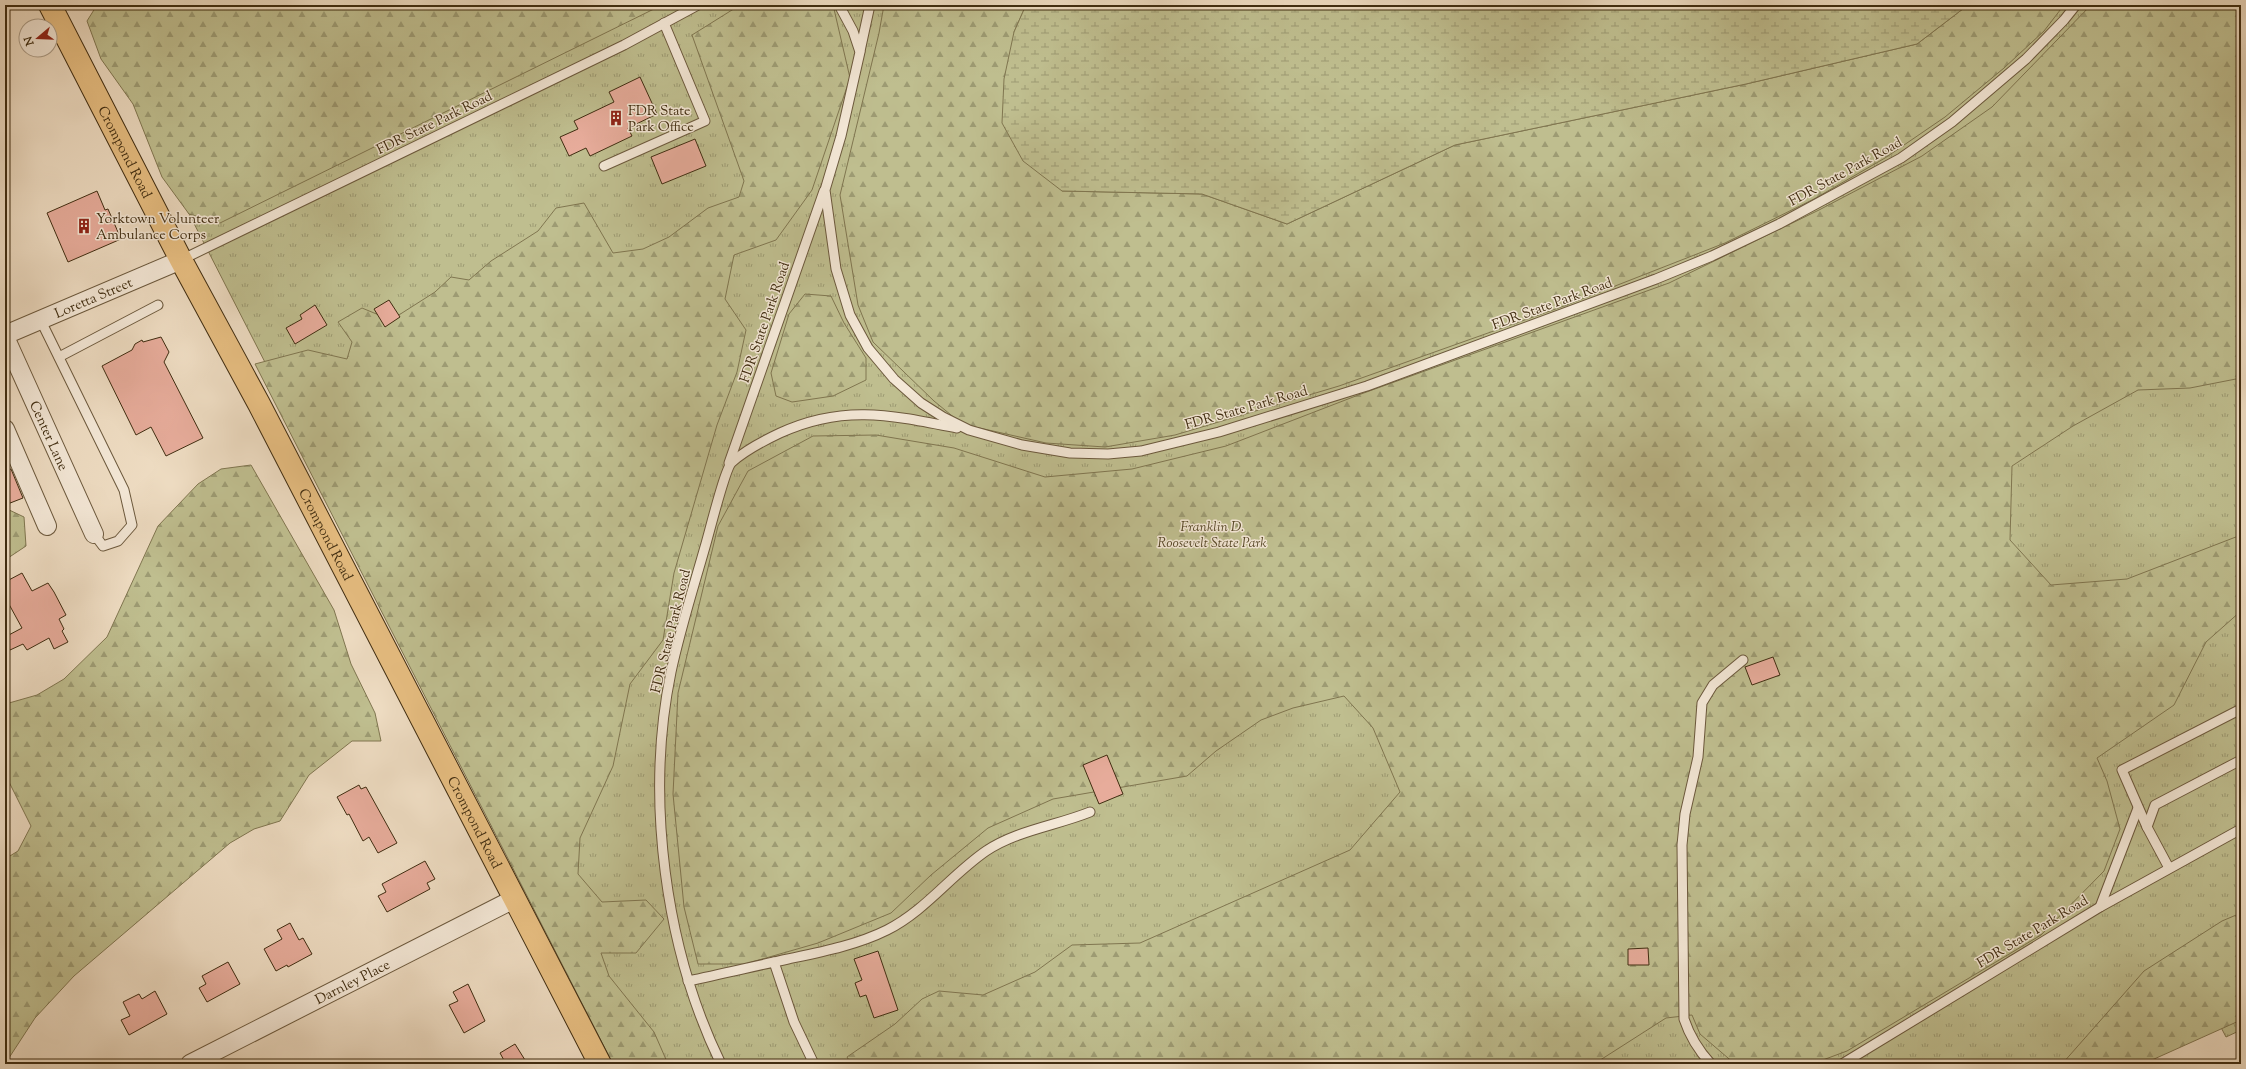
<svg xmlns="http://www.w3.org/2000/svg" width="2246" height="1069" viewBox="0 0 2246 1069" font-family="'Sorts Mill Goudy',serif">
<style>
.grass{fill:url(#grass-tufts);stroke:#807650}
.forest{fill:url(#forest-firs);stroke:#807650}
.wetland{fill:url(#wetland-marsh);stroke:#807650}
.building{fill:#e7ac9b;stroke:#402d11}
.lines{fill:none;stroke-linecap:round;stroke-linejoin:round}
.lane-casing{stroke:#6c593d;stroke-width:11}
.street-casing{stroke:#6c593d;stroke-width:20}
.highway-casing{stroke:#402d11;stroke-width:24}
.lane{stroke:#f4e8d7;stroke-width:9}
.street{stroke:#f4e8d7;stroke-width:18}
.highway{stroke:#e7be81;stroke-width:22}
.labels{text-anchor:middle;stroke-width:3;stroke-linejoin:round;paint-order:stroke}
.poi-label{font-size:14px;fill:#402d11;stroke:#f4e8d7;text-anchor:start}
.street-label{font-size:14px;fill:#402d11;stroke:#f4e8d7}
.park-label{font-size:14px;font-style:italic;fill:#594a2a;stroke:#f4e8d7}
</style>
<defs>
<pattern id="grass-tufts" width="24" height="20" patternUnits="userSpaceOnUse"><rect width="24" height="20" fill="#bfbe8f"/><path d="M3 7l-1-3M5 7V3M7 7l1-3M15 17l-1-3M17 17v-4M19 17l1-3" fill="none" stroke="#9d9b73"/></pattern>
<pattern id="forest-firs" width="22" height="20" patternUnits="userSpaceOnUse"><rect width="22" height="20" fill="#bfbe8f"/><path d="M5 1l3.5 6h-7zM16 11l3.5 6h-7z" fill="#9d9b73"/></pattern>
<pattern id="wetland-marsh" width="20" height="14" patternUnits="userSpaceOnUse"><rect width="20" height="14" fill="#bfbe8f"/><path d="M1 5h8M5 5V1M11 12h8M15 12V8" fill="none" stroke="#9d9b73"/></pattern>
</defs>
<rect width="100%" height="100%" fill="#eedcc2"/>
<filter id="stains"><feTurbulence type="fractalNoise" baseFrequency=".005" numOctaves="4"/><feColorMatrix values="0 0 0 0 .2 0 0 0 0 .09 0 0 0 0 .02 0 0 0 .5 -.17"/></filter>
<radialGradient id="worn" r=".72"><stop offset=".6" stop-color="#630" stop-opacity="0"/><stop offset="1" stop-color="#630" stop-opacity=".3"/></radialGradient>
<polygon class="grass" points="576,5 2241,5 2241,1030 2226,1037 2214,1014 2110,1064 624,1064 183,202"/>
<g class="forest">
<polygon points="97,5 662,5 220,223 189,214 162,177 133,104 101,59 87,21"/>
<polygon points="740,5 814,5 834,9 850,78 812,190 776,240 734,255 725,299 746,330 737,372 717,425 674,573 663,640 630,684 613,766 580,838 578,874 602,902 646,900 664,919 636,953 601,953 609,976 654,1032 668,1064 613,1064 255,364 308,350 347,359 352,342 338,322 362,308 391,320 435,292 451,277 469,280 491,261 538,231 556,208 584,203 613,253 643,249 669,237 708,208 739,197 744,181 692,35"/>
<polygon points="884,5 1026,5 1014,32 1062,191 1202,194 1287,224 1455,145 1746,84 1917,44 1968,5 2064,5 2044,31 2004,68 1945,117 1885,158 1814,199 1725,243 1564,306 1339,386 1175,435 1105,447 1046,443 962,424 934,401 873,342 858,305 840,195 879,33"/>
<polygon points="2091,5 2241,5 2241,378 2190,388 2138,390 2073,426 2012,466 2010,540 2051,585 2127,579 2241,535 2241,611 2206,642 2174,705 2097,758 2107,781 2120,829 2104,871 2041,935 1847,1051 1812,1064 1735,1064 1700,1034 1692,1015 1666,1018 1594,1064 851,1064 847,1057 895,1024 922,999 939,991 983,995 1035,972 1072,945 1140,943 1350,850 1400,792 1373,728 1344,696 1293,708 1261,720 1216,751 1187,776 1053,799 988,828 931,875 891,913 818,943 745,964 698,964 684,907 673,794 678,693 718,526 748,471 813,436 876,435 954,448 1045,477 1132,469 1226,446 1361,394 1669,283 1819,210 1922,156 1992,107"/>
<polygon points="805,294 831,296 844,323 866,358 866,380 833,396 806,400 792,402 776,396 771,373 789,314"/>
<polygon points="251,465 334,610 351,664 375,713 381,741 352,741 309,775 280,821 254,829 230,843 74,976 35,1018 5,1064 5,859 18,851 31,826 5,774 5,702 9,703 37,695 64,679 107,637 158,526 198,484 221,469"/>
<polygon points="5,508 24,517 26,546 5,560"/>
<polygon points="2241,913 2241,1020 2143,1064 2062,1064 2144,971 2222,921"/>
</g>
<polygon class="wetland" points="1026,5 1968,5 1917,44 1746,84 1455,145 1287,224 1202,194 1062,191 1023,161 1002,123 1004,79 1014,32"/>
<g class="building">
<polygon points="640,77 657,114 628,128 632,136 590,156 586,148 569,156 560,137 578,129 574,121 614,102 609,92"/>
<polygon points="695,139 706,166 662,184 651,157"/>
<polygon points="97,191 105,210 108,209 121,239 68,262 47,213"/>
<polygon points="389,300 400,317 385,327 374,309"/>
<polygon points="315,305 327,325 295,344 286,328 302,319 300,315"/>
<polygon points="161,337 169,352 164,362 203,438 166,456 151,427 136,435 102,366 132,350 135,344 142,340 143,342"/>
<polygon points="11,469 23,498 5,505 5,471"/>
<polygon points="22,573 32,591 48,583 54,592 66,615 59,619 64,629 62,631 68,642 54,649 49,638 27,650 23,644 10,650 5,637 22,628 5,597 5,582"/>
<polygon points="1773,657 1780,675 1752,685 1745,667"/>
<polygon points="1107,755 1123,794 1099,804 1083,765"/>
<polygon points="359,785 361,789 366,787 397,843 378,853 369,837 363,841 349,814 347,815 337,797"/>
<polygon points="425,861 435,879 427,883 430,889 387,912 378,896 386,892 382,884"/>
<polygon points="290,923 299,940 303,938 312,954 288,967 287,965 276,971 264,949 282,939 277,930"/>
<polygon points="1648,948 1649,965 1628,965 1628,949"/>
<polygon points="878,951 898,1010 874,1018 866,995 860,997 855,983 862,980 854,959"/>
<polygon points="228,962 240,984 207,1002 199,988 206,984 202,976"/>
<polygon points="468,984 485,1021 464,1033 449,1005 458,1001 453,992"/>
<polygon points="155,991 167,1014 129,1035 121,1020 130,1016 123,1002 139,994 142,999"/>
<polygon points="515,1044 525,1060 517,1064 506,1064 500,1053"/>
</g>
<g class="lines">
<defs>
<g id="lane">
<polyline points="839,5 853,31 860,52 841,136 825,190 836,269 850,315 868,348 894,379 921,403 943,417 969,430 1022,445 1070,453 1108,454 1141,451 1219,432 1367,386 1656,279 1712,256 1779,224 1901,158 1952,122 2026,59 2064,20 2076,5"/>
<polyline points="860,51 870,5"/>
<polyline points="604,166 705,121 664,23"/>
<polyline points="181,260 624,45 698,5"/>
<polyline points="41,321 124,490 132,525 118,541 103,546 94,534"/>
<polyline points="59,357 158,305"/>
<polyline points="729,463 824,191"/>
<polyline points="2147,827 2155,805 2241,760"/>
<polyline points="2169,868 2147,827 2122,770 2241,709"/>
<polyline points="2100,907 2138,808"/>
<polyline points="774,962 794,1022 814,1064"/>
<path d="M688 981C722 974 755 966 788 959 821 952 857 945 887 930 925 911 951 875 986 851 1018 830 1055 826 1090 812"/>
<path d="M721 1064C665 949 645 798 671 672 680 630 693 589 705 547 709 534 725 468 732 462 746 450 763 441 780 433 843 404 891 415 957 428"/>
<path d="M1711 1064C1698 1050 1690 1037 1684 1019L1682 845 1685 814 1698 757 1702 703 1713 685 1743 660"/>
<polyline points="1842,1064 2100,907 2241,829"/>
</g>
<g id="street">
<path id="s1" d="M5 335 181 260"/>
<path id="s2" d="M5 337 94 534"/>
<polyline points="5,429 47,526"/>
<path id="s3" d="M190 1064 514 899"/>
</g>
<g id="highway">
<path id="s4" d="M50 5 181 260 259 404 600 1064"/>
</g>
</defs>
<use href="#lane" class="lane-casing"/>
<use href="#street" class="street-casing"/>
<use href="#highway" class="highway-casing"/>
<use href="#lane" class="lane"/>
<use href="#street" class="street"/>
<use href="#highway" class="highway"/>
</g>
<defs>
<symbol id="building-bare" viewBox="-9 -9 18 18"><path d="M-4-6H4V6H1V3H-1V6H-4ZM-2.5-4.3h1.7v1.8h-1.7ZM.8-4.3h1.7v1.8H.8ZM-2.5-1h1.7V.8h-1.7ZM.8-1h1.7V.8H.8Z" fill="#8f2418" stroke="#f4e8d7" stroke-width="2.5" paint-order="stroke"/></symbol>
</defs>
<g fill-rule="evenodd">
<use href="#building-bare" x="605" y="107" width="22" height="22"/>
<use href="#building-bare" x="73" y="215" width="22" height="22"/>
</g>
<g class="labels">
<g class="poi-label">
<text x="628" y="115">FDR State<tspan x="628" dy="16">Park Office</tspan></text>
<text x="96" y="223">Yorktown Volunteer<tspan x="96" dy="16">Ambulance Corps</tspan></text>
</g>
<g class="street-label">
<text transform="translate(434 122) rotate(-26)" y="5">FDR State Park Road</text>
<text dy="5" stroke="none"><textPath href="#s4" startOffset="165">Crompond Road</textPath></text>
<text transform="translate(1845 171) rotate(-29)" y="5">FDR State Park Road</text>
<text dy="5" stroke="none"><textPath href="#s1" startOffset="96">Loretta Street</textPath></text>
<text transform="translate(1552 303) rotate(-20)" y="5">FDR State Park Road</text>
<text transform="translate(764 322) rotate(-71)" y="5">FDR State Park Road</text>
<text transform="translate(1246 407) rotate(-16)" y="5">FDR State Park Road</text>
<text dy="5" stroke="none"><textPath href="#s2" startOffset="108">Center Lane</textPath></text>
<text dy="5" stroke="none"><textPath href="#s4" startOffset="597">Crompond Road</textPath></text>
<text transform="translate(670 631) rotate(-76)" y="5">FDR State Park Road</text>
<text dy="5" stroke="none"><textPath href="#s4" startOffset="921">Crompond Road</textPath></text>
<text transform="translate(2032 931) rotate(-31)" y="5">FDR State Park Road</text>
<text dy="5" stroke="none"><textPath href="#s3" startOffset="182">Darnley Place</textPath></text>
</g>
<g class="park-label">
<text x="1212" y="531">Franklin D.<tspan x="1212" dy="16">Roosevelt State Park</tspan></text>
</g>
</g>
<rect width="2246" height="1069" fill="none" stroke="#eedcc2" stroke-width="20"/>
<rect x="6" y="6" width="2234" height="1057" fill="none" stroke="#402d11" stroke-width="2"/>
<rect x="10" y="10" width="2226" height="1049" fill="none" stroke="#402d11"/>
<g transform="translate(38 38) rotate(251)"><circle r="19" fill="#f4e8d7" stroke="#ac9d88"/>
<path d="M0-3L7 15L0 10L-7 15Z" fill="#8f2418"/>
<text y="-6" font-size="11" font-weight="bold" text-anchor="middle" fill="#402d11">N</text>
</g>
<rect width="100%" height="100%" filter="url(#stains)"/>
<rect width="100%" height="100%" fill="url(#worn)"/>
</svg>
